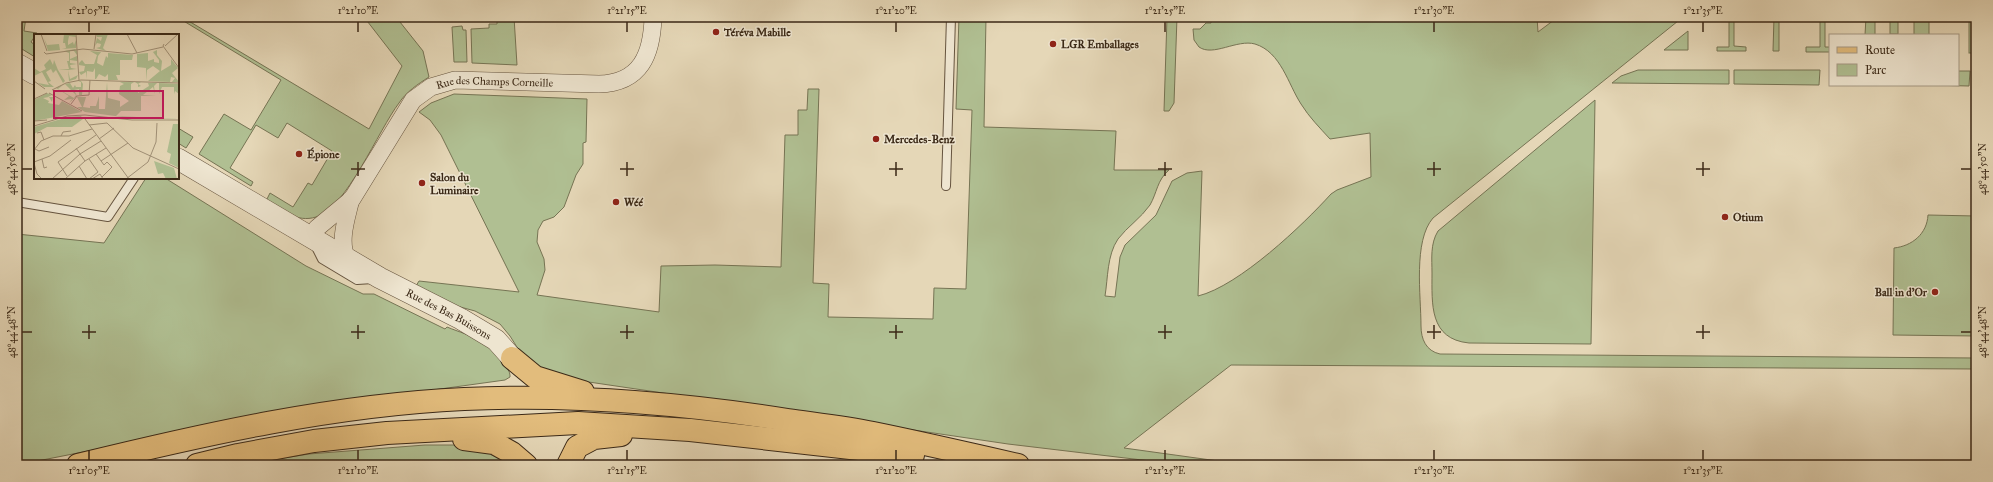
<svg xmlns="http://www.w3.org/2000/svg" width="1993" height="482" viewBox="0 0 1993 482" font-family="'IM FELL Great Primer',serif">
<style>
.green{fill:#b0bf92;stroke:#767454}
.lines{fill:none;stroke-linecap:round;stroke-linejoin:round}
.service-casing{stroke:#66543f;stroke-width:10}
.minor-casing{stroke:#66543f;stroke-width:18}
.tertiary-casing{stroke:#66543f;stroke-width:22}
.primary-casing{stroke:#3b2917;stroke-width:24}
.service{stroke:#eee5d0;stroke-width:8}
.minor{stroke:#eee5d0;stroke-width:17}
.tertiary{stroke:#eee5d0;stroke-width:21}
.primary{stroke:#e2bc7c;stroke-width:22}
.ticks{fill:none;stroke:#3b2917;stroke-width:1.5}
.poi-dot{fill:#8f2418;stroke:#eee5d0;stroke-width:1.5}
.labels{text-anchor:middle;stroke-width:3;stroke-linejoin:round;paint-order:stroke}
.poi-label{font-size:11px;font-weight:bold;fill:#3b2917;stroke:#eee5d0;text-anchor:start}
.street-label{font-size:11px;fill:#3b2917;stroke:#eee5d0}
.inset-road{fill:none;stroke:#a19177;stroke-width:1}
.view{fill:#c2185b;fill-opacity:0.15;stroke:#c2185b;stroke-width:2}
.inset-edge{fill:none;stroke:#3b2917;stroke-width:2}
.neatline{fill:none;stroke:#3b2917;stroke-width:1.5}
.ticks-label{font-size:10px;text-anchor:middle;fill:#3b2917}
</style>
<rect width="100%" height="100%" fill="#e5d7b7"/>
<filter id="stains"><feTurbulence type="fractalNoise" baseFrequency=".005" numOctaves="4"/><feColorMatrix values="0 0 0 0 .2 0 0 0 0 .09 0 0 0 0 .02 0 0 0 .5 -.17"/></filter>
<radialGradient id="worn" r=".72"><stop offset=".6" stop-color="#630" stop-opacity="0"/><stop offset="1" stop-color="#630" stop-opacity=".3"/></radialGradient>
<g class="green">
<polygon points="17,17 26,17 24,31 37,33 31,42 35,45 35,57 17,46"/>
<path d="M177 17H182L369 129 402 66 364 17H396L423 51 429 77C418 84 406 92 399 103 379 129 346 209 316 217 297 223 281 210 266 201L270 193 293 207 308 183 312 185 332 151 287 123 278 138 256 125 230 168 253 182 251 186 199 154 224 114 251 130 281 80Z"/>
<polygon points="497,17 514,17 517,65 472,63 471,29 489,28 489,24 497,24"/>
<path d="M959 17H986L984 127 1116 131 1114 170H1169C1157 180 1157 193 1150 205 1141 218 1127 227 1118 239 1107 255 1108 278 1105 296L1115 297 1120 257 1125 245 1156 215 1172 181 1187 173 1202 171 1198 296C1239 286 1303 225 1331 194L1337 190 1371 177 1370 133 1330 139C1320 128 1309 117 1301 104 1288 84 1281 52 1255 44 1237 39 1213 57 1199 47L1194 40 1193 29H1200L1206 23H1211V17H1537L1538 32 1558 17H1683L1433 218C1413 241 1421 296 1421 326 1421 339 1426 351 1440 354L1976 358V369L1231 365 1124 448 1247 465H1184L1008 444 555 377 522 355 510 336 500 324 475 311 453 305 416 286 419 281 519 292 441 135 430 120 419 112 431 103 454 94 587 99 586 142 583 143V164L576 175 564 207 554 217 543 221 538 230 537 242 544 259 545 270 537 295 659 312 661 266 715 265 781 267 785 135H798V110H807L808 89H819L813 283 829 284 828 317 933 319 934 288 966 289 972 110 956 109Z"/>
<polygon points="1167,17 1177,17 1174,103 1169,111 1164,111"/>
<polygon points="1729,17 1734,17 1734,46 1746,47 1746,51 1717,51 1717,47 1729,47"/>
<polygon points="1774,17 1779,17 1779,51 1773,51"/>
<polygon points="1820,17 1825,17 1825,47 1830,47 1830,52 1806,52 1806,47 1820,47"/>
<polygon points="1866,17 1875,17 1875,35 1865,35"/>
<rect x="1890" y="17" width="8" height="17"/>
<rect x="1914" y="17" width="15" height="18"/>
<rect x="1969" y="17" width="5" height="36"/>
<polygon points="462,26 463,30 466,30 467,62 454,62 452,27"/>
<polygon points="1688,31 1688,50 1664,50"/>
<polygon points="1638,70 1729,70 1729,84 1612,83 1621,76"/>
<polygon points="1734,70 1820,70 1819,85 1734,84"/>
<polygon points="1958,71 1970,71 1969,86 1926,85 1958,85"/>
<path d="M1595 100 1591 344 1469 343C1429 339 1432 304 1432 273 1432 259 1430 244 1438 231Z"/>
<polygon points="178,128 193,137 186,148 178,143"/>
<path d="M146 178H165L306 266 363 294H374L445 329 447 327C459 332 471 335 482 342 492 347 511 367 510 377L505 380 404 394 159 437 17 465V234L104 243Z"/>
<path d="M1928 215 1976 216V336L1893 335 1894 248C1912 246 1927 234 1928 215Z"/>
<polygon points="425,445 471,445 518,465 240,465 309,454"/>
</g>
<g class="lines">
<defs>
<g id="service">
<polyline points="946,186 951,17"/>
<polyline points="17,202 108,217 134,178"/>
<polyline points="315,245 322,259 357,280 373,279"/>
</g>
<g id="minor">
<path id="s1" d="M311 237 317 228 352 199 413 100 431 87 455 80 599 84C641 83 652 54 653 17"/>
<path d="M347 259C338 241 347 217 351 199"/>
</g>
<g id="tertiary">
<polyline points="17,64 35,74"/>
<path id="s2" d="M178 159 380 278 461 319 496 340 512 358"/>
</g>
<g id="primary">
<polyline points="512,358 535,377 583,392"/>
<polyline points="464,439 494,443 512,453 526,465"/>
<path d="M78 465C205 434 334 405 464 399 573 394 681 403 788 420 816 424 845 427 873 433 922 443 970 454 1018 465"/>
<polyline points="197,465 238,455 314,441 387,433 578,423 690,430 913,455"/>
<polyline points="568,465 577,447 594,438 621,435"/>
</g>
</defs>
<use href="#service" class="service-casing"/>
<use href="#minor" class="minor-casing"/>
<use href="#tertiary" class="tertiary-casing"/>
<use href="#primary" class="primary-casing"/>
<use href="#service" class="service"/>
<use href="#minor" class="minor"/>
<use href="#tertiary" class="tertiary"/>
<use href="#primary" class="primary"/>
</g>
<path class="ticks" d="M89 22V32M358 22V32M627 22V32M896 22V32M1165 22V32M1434 22V32M1703 22V32M358 162V176M627 162V176M896 162V176M1165 162V176M1434 162V176M1703 162V176M22 169H32M351 169H365M620 169H634M889 169H903M1158 169H1172M1427 169H1441M1696 169H1710M1961 169H1971M89 325V339M358 325V339M627 325V339M896 325V339M1165 325V339M1434 325V339M1703 325V339M22 332H32M82 332H96M351 332H365M620 332H634M889 332H903M1158 332H1172M1427 332H1441M1696 332H1710M1961 332H1971M89 450V460M358 450V460M627 450V460M896 450V460M1165 450V460M1434 450V460M1703 450V460"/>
<g class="poi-dot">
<circle cx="716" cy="32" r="4"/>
<circle cx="1053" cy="44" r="4"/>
<circle cx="876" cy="139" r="4"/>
<circle cx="299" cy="154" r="4"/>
<circle cx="422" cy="183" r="4"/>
<circle cx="616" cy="202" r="4"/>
<circle cx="1725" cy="217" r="4"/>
<circle cx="1935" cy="292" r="4"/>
</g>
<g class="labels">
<g class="poi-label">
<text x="724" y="36">Téréva Mabille</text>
<text x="1061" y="48">LGR Emballages</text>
<text x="884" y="143">Mercedes-Benz</text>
<text x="307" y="158">Épione</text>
<text x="430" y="181">Salon du<tspan x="430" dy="13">Luminaire</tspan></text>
<text x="624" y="206">Wéé</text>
<text x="1733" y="221">Otium</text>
<text x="1927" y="296" text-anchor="end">Ball in d'Or</text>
</g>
<g class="street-label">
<text dy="4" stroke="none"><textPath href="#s1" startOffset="259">Rue des Champs Corneille</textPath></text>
<text dy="4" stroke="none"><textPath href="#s2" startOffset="312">Rue des Bas Buissons</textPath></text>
</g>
</g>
<g transform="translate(34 34)">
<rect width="145" height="145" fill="#e5d7b7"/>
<path d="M30 0H41L42 3 35 2 34 7V11L39 8 40 11 42 6V14L28 15 32 14 31 9H29ZM62 0H74L69 14 72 17 62 14 66 13 67 10 63 9 61 12 63 4 67 7 68 3H63ZM10 4 13 11 25 10 26 16 14 17ZM41 15 43 17V21L40 17H36V25L43 22V27L36 26V29L43 30 36 31 37 34 43 35 34 36 36 45 44 41 42 45 32 48 35 47 34 36H24L31 47 29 49 22 36 19 39 17 35 12 38 17 47 14 48 20 53H10L4 49 15 51 8 38 0 42V34L6 38 12 35 10 31 16 25 19 31 20 26 24 36 35 35 33 27H35V19L30 17ZM123 16V21L128 27 127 37 137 31V25L144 34 138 39 145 48H138L141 44 137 43 136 48 114 47 126 37 119 32 113 36 112 47V34L103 33V20L114 19V27L120 25V28L125 29V26L119 18ZM56 17 67 18 64 22 63 29 69 32 72 22 74 24V19L99 21 98 26H86V41H82L84 46H74V40L71 43 65 40 62 45H61V34L59 38 53 37 52 45V38L47 41 45 38 50 37 51 32 45 31V29L48 26 51 30H60L63 21ZM44 47H47L49 50 48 61H45V55L40 56 43 62 35 69 38 65 30 66 35 62 22 54 29 51 24 55 40 64 42 61 31 50 36 49 39 54 41 51 42 53H47V48ZM73 48 74 64 86 67V73L95 67 85 60 86 52 90 50 86 48H100L97 50V56H104V50L101 48H107L104 50 107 52 104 53V59L115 52 114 49H123L120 52 121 60 119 53 109 61 122 62H107V77H145H87L82 82 145 85 96 84 51 78 43 73H48L43 63H52L49 73 56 74V72H62L65 62V75H71ZM125 49 145 50V60L141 57 140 60V53H128L125 60ZM13 59 18 61 14 63H19L18 68 15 63 9 64 15 67 14 69 25 71 28 67 48 78 0 87V66ZM47 82 49 85 38 93H13L0 100V93L34 83ZM139 90H145V134L135 129 137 120 133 118ZM120 127 140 134 143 145H132L129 139 124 140Z" fill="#b0bf92"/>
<path class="inset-road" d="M7 0 13 17M42 0 45 46M93 0 103 19M130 10 129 12 145 34M131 12 144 0M60 15 62 0M10 18 12 20 49 15 98 20 129 13M0 47 11 55M18 56 32 49 47 46 145 49M15 59 48 77M0 65 13 59M37 70 43 62 55 61 56 46M51 85 95 145M0 87 13 86M55 91 73 89 99 114 145 135M0 92 33 82 51 81 98 86H145M3 99 7 98 10 106M27 102 29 98 37 97M65 105 80 94M42 114 51 127M1 115 5 117 15 113M0 116 7 107 19 102H35L58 95M62 120 70 131 73 128 78 133 68 143M8 125 10 134 13 133M55 125 64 138 55 145M67 127 94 109M0 128 16 122 37 106M0 129 3 140 8 145M45 132 53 145M33 142 24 128 62 101M18 145 46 120 67 107M31 145 51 127 72 114M58 145 66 140 69 145M92 145 114 128 122 108 123 89"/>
<path class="view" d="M20 57H129V84H20Z"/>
<rect width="145" height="145" class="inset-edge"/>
</g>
<rect width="1993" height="482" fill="none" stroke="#e5d7b7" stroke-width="44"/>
<rect x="1829" y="34" width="130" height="52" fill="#eee5d0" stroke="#a69a86"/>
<rect x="1837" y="47" width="20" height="6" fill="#e2bc7c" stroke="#a69a86"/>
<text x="1865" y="54" font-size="12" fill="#3b2917">Route</text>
<rect x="1837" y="64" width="20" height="12" fill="#b0bf92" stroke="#a69a86"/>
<text x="1865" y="74" font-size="12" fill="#3b2917">Parc</text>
<rect x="22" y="22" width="1949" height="438" class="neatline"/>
<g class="ticks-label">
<text x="89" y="14">1°21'05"E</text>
<text x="358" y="14">1°21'10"E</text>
<text x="627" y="14">1°21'15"E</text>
<text x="896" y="14">1°21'20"E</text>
<text x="1165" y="14">1°21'25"E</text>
<text x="1434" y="14">1°21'30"E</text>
<text x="1703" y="14">1°21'35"E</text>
<text transform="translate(11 169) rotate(-90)" y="4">48°44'50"N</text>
<text transform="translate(1982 169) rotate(-90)" y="4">48°44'50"N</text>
<text transform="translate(11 332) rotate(-90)" y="4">48°44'48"N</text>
<text transform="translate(1982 332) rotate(-90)" y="4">48°44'48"N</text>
<text x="89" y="474">1°21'05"E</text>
<text x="358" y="474">1°21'10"E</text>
<text x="627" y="474">1°21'15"E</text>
<text x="896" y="474">1°21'20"E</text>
<text x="1165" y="474">1°21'25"E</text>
<text x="1434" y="474">1°21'30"E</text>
<text x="1703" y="474">1°21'35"E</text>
</g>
<rect width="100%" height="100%" filter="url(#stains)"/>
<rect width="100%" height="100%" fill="url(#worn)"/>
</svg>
